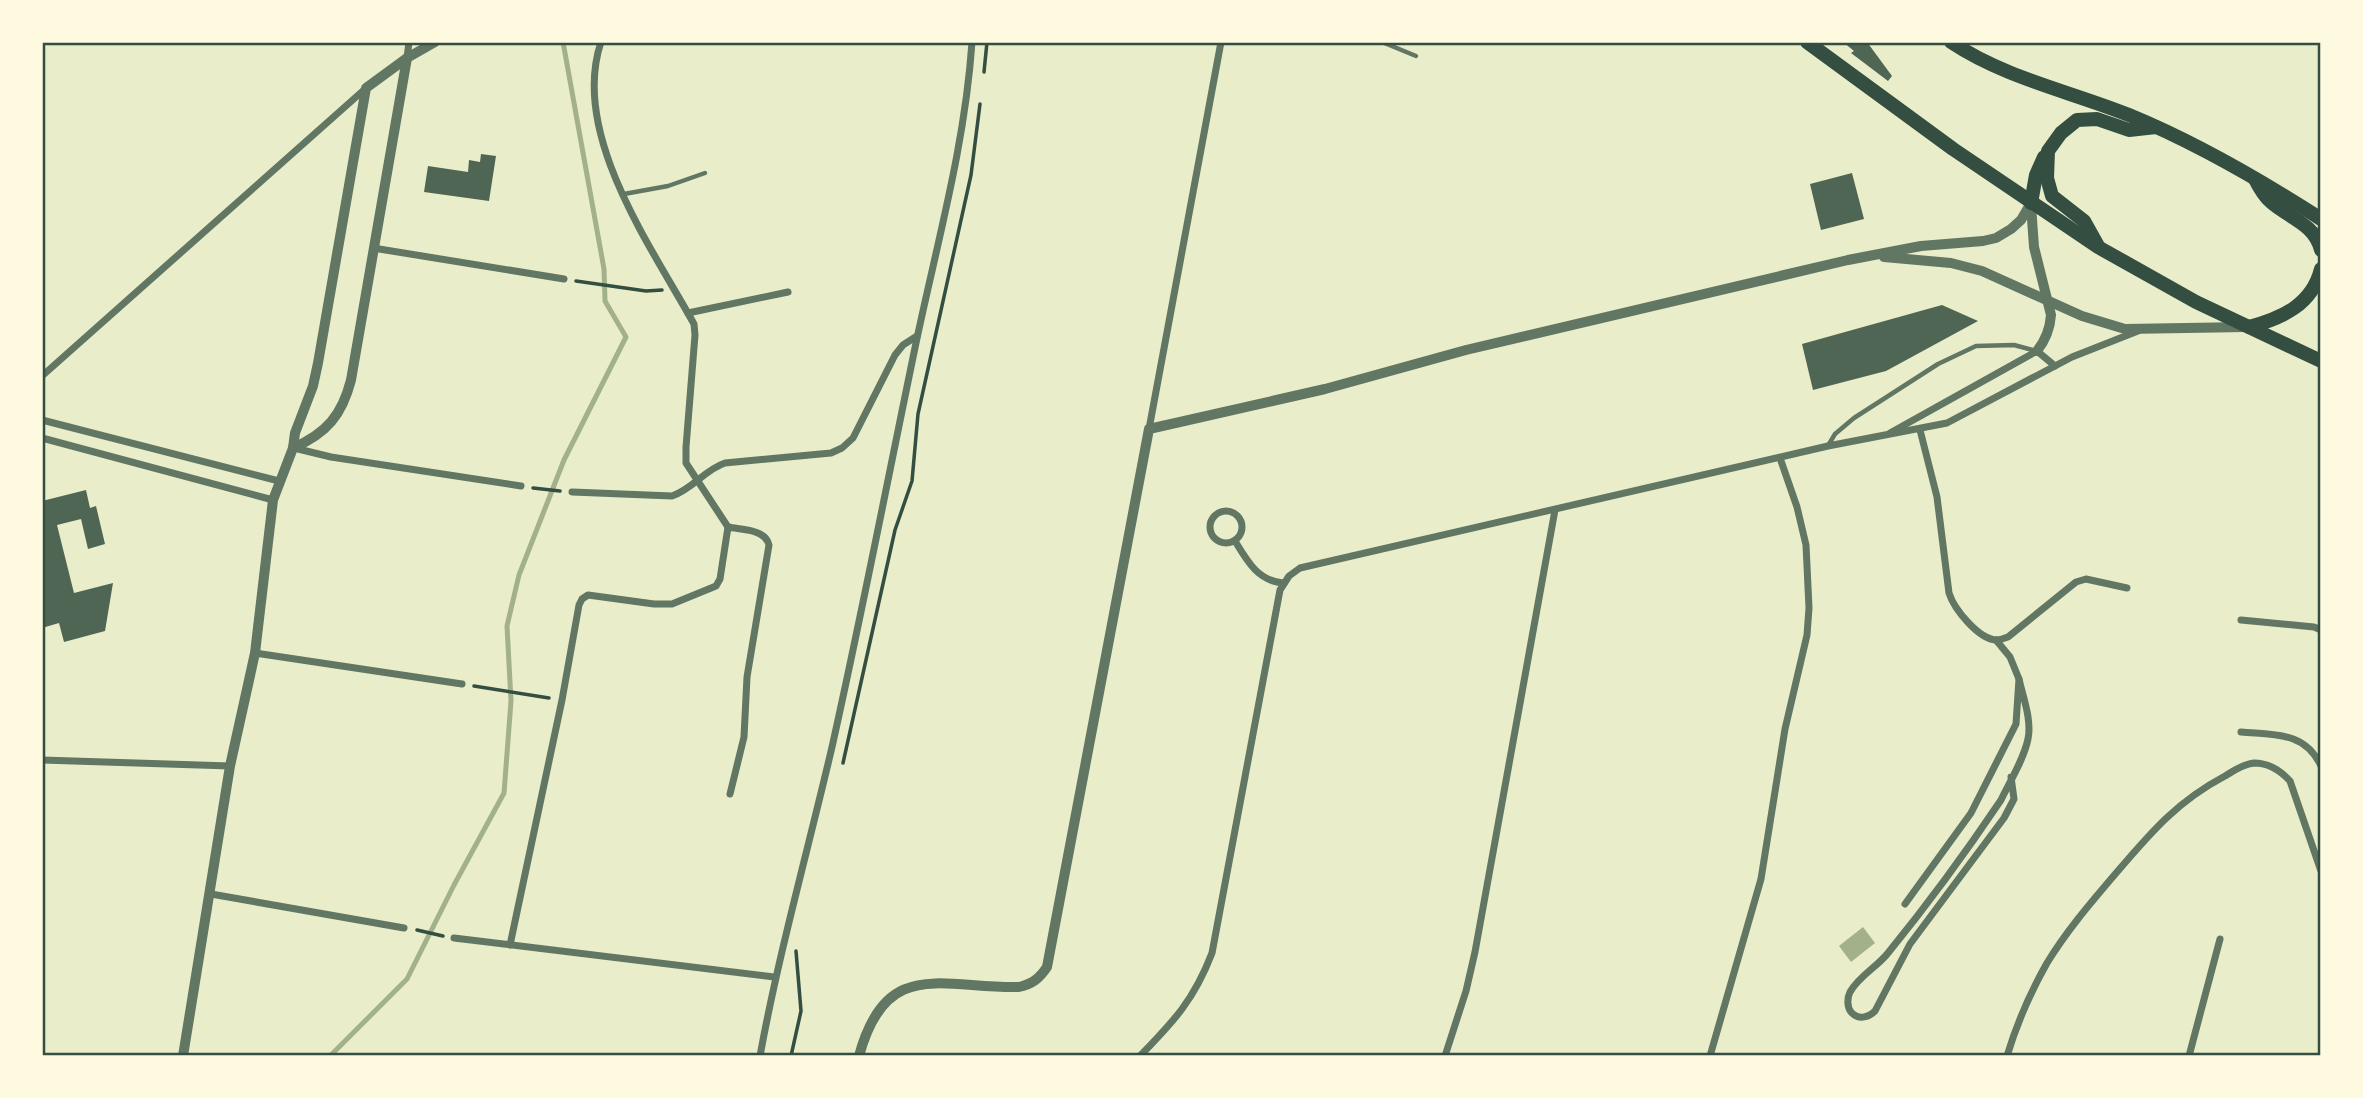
<svg xmlns="http://www.w3.org/2000/svg" width="2363" height="1098" viewBox="0 0 2363 1098" font-family="'Public Sans',sans-serif">
<style>
.water{fill:#a3b18a}
.lines{fill:none;stroke-linecap:round;stroke-linejoin:round}
.stream{stroke:#a3b18a;stroke-width:5}
.building{fill:#4f6655}
.path{stroke:#344e41;stroke-width:3.5}
.service{stroke:#617663;stroke-width:4.5}
.minor{stroke:#617663;stroke-width:7}
.tertiary{stroke:#617663;stroke-width:10}
.primary{stroke:#344e41;stroke-width:14}
.neatline{fill:none;stroke:#344e41;stroke-width:2.5}
</style>
<rect width="100%" height="100%" fill="#e9edc9"/>
<polygon class="water" points="1863,927 1875,943 1851,962 1839,946"/>
<g class="lines">
<polyline class="stream" points="330,1056 407,979 454,885 504,793 511,701 507,626 519,575 564,460 626,337 605,301 604,269 563,42"/>
</g>
<g class="building">
<polygon points="1843,42 1867,42 1892,76 1888,81 1851,53 1854,51"/>
<polygon points="481,154 496,156 489,201 424,192 428,166 468,172 469,160 480,162"/>
<polygon points="1852,173 1864,219 1821,230 1810,184"/>
<polygon points="1942,305 1978,321 1886,371 1813,390 1802,344"/>
<polygon points="86,490 90,508 96,506 105,544 88,549 81,519 57,525 74,593 113,583 105,631 64,642 59,623 42,628 42,501"/>
</g>
<g class="lines">
<g class="path">
<polyline points="984,72 987,42"/>
<polyline points="576,281 646,291 662,290"/>
<polyline points="533,488 560,491"/>
<polyline points="474,686 549,698"/>
<polyline points="843,763 895,530 912,481 918,414 971,175 980,104"/>
<polyline points="417,930 443,936"/>
<polyline points="791,1056 801,1011 796,951"/>
</g>
<g class="service">
<polyline points="1382,42 1416,56"/>
<polyline points="624,194 668,186 705,173"/>
<polyline points="1829,444 1835,434 1854,418 1938,364 1976,346 2014,345 2036,351"/>
</g>
<g class="minor">
<polyline points="407,58 409,42"/>
<polyline points="373,248 564,279"/>
<polyline points="688,313 788,292"/>
<polyline points="42,376 365,89"/>
<polyline points="42,420 279,481"/>
<polyline points="1149,429 1221,42"/>
<path d="M1920 430 1937 497 1949 593C1954 609 1979 640 1997 640 2001 640 2005 638 2008 637L2076 582 2086 579 2127 588"/>
<polyline points="1890,433 2037,351 2055,366"/>
<polyline points="42,438 273,500"/>
<polyline points="294,448 331,457 521,486"/>
<path d="M572 492 672 496C693 489 704 470 725 463L831 453 842 448 853 438 895 355 903 345 917 336"/>
<circle cx="1226" cy="527" r="16"/>
<path d="M728 527C743 530 765 529 769 545L747 677 744 737 730 794"/>
<path d="M1235 541C1247 561 1258 581 1283 583"/>
<polyline points="2241,620 2314,627 2321,630"/>
<polyline points="255,653 462,684"/>
<path d="M2241 732C2274 735 2305 731 2321 766"/>
<polyline points="42,760 230,766"/>
<path d="M2011 777 2014 799 2004 818 1910 944 1875 1011C1868 1018 1858 1020 1851 1012 1847 1007 1847 998 1850 992 1859 976 1877 967 1888 953 1928 904 1966 852 2001 800 2010 781 2024 759 2028 739 2032 720 2023 697 2019 679"/>
<polyline points="211,894 404,928"/>
<polyline points="1905,904 1971,813 2016,724 2019,679 2010,657 1996,640"/>
<polyline points="454,938 774,977"/>
<path d="M510 945 562 700 579 605 582 599 588 595 654 604H672L716 586 720 579 728 527 686 463V447L695 335 694 324C651 246 570 134 601 42"/>
<path d="M760 1056C779 952 808 850 832 747 862 613 888 478 916 343 937 243 965 145 972 42"/>
<path d="M1140 1056C1174 1021 1194 1000 1212 953L1280 590 1289 576 1300 568 1828 446 1947 423 2072 357 2138 331"/>
<polyline points="1445,1056 1466,991 1475,952 1555,510"/>
<polyline points="1710,1056 1761,879 1785,729 1807,635 1809,608 1806,545 1797,507 1780,458"/>
<path d="M2007 1056C2017 1023 2030 993 2047 963 2066 932 2088 906 2111 879 2148 836 2174 803 2225 776 2233 771 2243 764 2254 763 2269 763 2280 770 2290 781L2321 871"/>
<polyline points="2189,1056 2220,939"/>
</g>
<g class="tertiary">
<path d="M2031 205 2034 247 2051 315C2050 329 2045 341 2037 351"/>
<polyline points="1884,257 1951,263 1982,271 2082,316 2125,329 2246,327"/>
<path d="M293 448C327 433 342 415 351 380L407 58"/>
<polyline points="183,1056 230,766 255,653 273,500 293,448 295,433 313,386 318,363 366,88 407,58 435,42"/>
<path d="M859 1056C886 956 943 989 1019 987 1032 984 1039 979 1047 967L1149 429 1325 389 1466 350 1848 260 1921 246 1983 241 1996 238 2011 229 2021 220 2031 203"/>
</g>
<g class="primary">
<polyline points="1807,42 1953,149 2098,247 2196,302 2321,361"/>
<path d="M1951 42C2005 78 2069 91 2129 115 2197 143 2259 179 2321 219"/>
<path d="M2255 179C2259 187 2264 196 2271 202 2289 218 2315 224 2321 250"/>
<polyline points="2031,203 2036,175 2044,157"/>
<polyline points="2098,246 2084,221 2052,196 2047,178 2048,151 2061,133 2077,120 2097,119 2129,130 2156,127"/>
<path d="M2249 327C2282 318 2312 305 2321 269"/>
</g>
</g>
<rect width="2363" height="1098" fill="none" stroke="#fefae0" stroke-width="88"/>
<rect x="44" y="44" width="2275" height="1010" class="neatline"/>
</svg>
